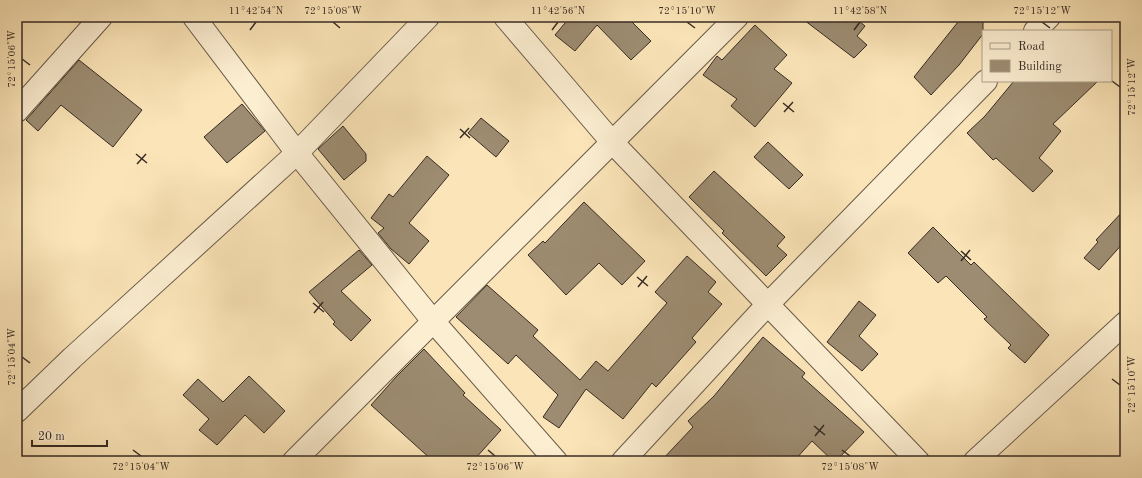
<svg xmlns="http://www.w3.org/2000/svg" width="1142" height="478" viewBox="0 0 1142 478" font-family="'Old Standard TT',serif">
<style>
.building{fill:#9d8c71;stroke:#372b25}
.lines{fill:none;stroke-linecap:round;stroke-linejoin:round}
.street-casing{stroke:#685a4a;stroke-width:24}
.street{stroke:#fceed1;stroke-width:22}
.ticks{fill:none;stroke:#372b25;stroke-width:1.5}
.neatline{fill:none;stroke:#372b25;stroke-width:1.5}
.ticks-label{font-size:10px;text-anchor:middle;fill:#372b25}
</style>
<rect width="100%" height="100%" fill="#fbe5b8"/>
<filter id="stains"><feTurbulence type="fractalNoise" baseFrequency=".005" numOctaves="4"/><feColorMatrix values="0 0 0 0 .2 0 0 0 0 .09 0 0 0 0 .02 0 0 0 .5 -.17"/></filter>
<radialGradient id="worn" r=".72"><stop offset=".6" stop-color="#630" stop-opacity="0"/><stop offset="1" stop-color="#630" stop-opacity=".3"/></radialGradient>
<g class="building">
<polygon points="570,17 627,17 651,41 631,60 597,25 575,51 555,35"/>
<polygon points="800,17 854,17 865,26 857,36 867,45 854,58"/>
<polygon points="962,17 983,17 983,34 959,65 931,95 914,77"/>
<polygon points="755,25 787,55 774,69 792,83 755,127 731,106 737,99 703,75 717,56 722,60"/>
<polygon points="79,60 142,110 113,147 61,105 38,131 26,120"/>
<polygon points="1014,81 1098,81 1053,124 1061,131 1039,158 1053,171 1033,192 996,158 993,160 967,133 985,116"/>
<polygon points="242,104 265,131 227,163 204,137"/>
<polygon points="481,118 509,141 496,157 468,133"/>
<polygon points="343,126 366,154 366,161 344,180 318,149"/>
<polygon points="768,142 803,175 789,189 754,157"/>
<polygon points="427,156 449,175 409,223 429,241 409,264 391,249 378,233 384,228 371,218 389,194 393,197"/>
<polygon points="714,171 785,237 777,246 787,255 766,276 722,233 724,231 689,197"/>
<polygon points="584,202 645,261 622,285 599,263 566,295 528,255 543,241 545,243"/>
<polygon points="1125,209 1125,241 1099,270 1084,258 1098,242 1096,240"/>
<polygon points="933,227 971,265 974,262 1049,335 1025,363 1008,348 1011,345 984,319 987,317 946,276 938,283 908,253"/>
<polygon points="359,250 372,265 341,291 371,320 351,341 333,324 335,322 309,292"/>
<polygon points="687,256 716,282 708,292 722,304 692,338 696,342 656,387 652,383 623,419 586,389 559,428 543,417 558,395 516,355 508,364 456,317 487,285 538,330 533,336 580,380 596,361 608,371 667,303 655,292"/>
<polygon points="859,301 876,315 859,336 878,354 862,371 827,342"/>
<polygon points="763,337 805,373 802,377 864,432 836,461 833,461 812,441 794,461 661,461 693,427 688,421 714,396"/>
<polygon points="424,349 465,393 463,395 501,430 473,461 433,461 371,405 396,377"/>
<polygon points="249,376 285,411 264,433 245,415 217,445 199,430 209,419 183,395 198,379 223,402"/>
</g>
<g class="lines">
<defs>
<g id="street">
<polyline points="194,17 297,153 433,321 556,461"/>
<polyline points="505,17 612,142 918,461"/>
<polyline points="1035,31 1049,17"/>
<polyline points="17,111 101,17"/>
<polyline points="17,411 72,358 297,153 428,17"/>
<polyline points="294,461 737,17"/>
<polyline points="623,461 768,304 986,81"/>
<polyline points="975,461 1125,323"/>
</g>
</defs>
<use href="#street" class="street-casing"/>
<use href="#street" class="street"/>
</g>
<path class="ticks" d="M333 22 340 28M687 22 695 28M1042 22 1050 28M250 30 256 22M552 30 558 22M854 30 860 22M22 59 30 65M1112 81 1120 87M783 103 794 112M784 112 793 102M460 129 470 138M460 138 469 128M136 154 147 163M137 164 146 154M961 251 971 260M961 261 970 250M637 277 648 286M638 287 647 276M313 303 324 312M314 313 323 302M22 357 30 363M1112 379 1120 385M814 426 825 435M815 436 824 425M133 450 141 456M488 450 495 456M842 450 850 456"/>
<rect width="1142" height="478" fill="none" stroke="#fbe5b8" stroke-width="44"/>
<rect x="982" y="30" width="130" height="52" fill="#fceed1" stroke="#ada08c"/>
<rect x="990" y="43" width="20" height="6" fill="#fceed1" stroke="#ada08c"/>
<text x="1018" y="50" font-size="12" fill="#372b25">Road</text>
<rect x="990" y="60" width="20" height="12" fill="#9d8c71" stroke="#ada08c"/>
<text x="1018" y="70" font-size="12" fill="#372b25">Building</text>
<path d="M32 440v6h75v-6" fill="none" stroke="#372b25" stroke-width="2"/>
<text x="38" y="440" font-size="12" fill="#372b25" stroke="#fceed1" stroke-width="3" paint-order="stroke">20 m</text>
<rect x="22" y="22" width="1098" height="434" class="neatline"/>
<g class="ticks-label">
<text x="256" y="14">11°42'54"N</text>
<text x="333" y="14">72°15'08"W</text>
<text x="558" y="14">11°42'56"N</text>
<text x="687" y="14">72°15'10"W</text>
<text x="860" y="14">11°42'58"N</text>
<text x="1042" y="14">72°15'12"W</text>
<text transform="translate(11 59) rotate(-90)" y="4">72°15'06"W</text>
<text transform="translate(1131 87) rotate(-90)" y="4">72°15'12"W</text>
<text transform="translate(11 357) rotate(-90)" y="4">72°15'04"W</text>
<text transform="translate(1131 385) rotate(-90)" y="4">72°15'10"W</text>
<text x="141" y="470">72°15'04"W</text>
<text x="495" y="470">72°15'06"W</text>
<text x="850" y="470">72°15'08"W</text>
</g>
<rect width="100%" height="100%" filter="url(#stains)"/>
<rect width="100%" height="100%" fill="url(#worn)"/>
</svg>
